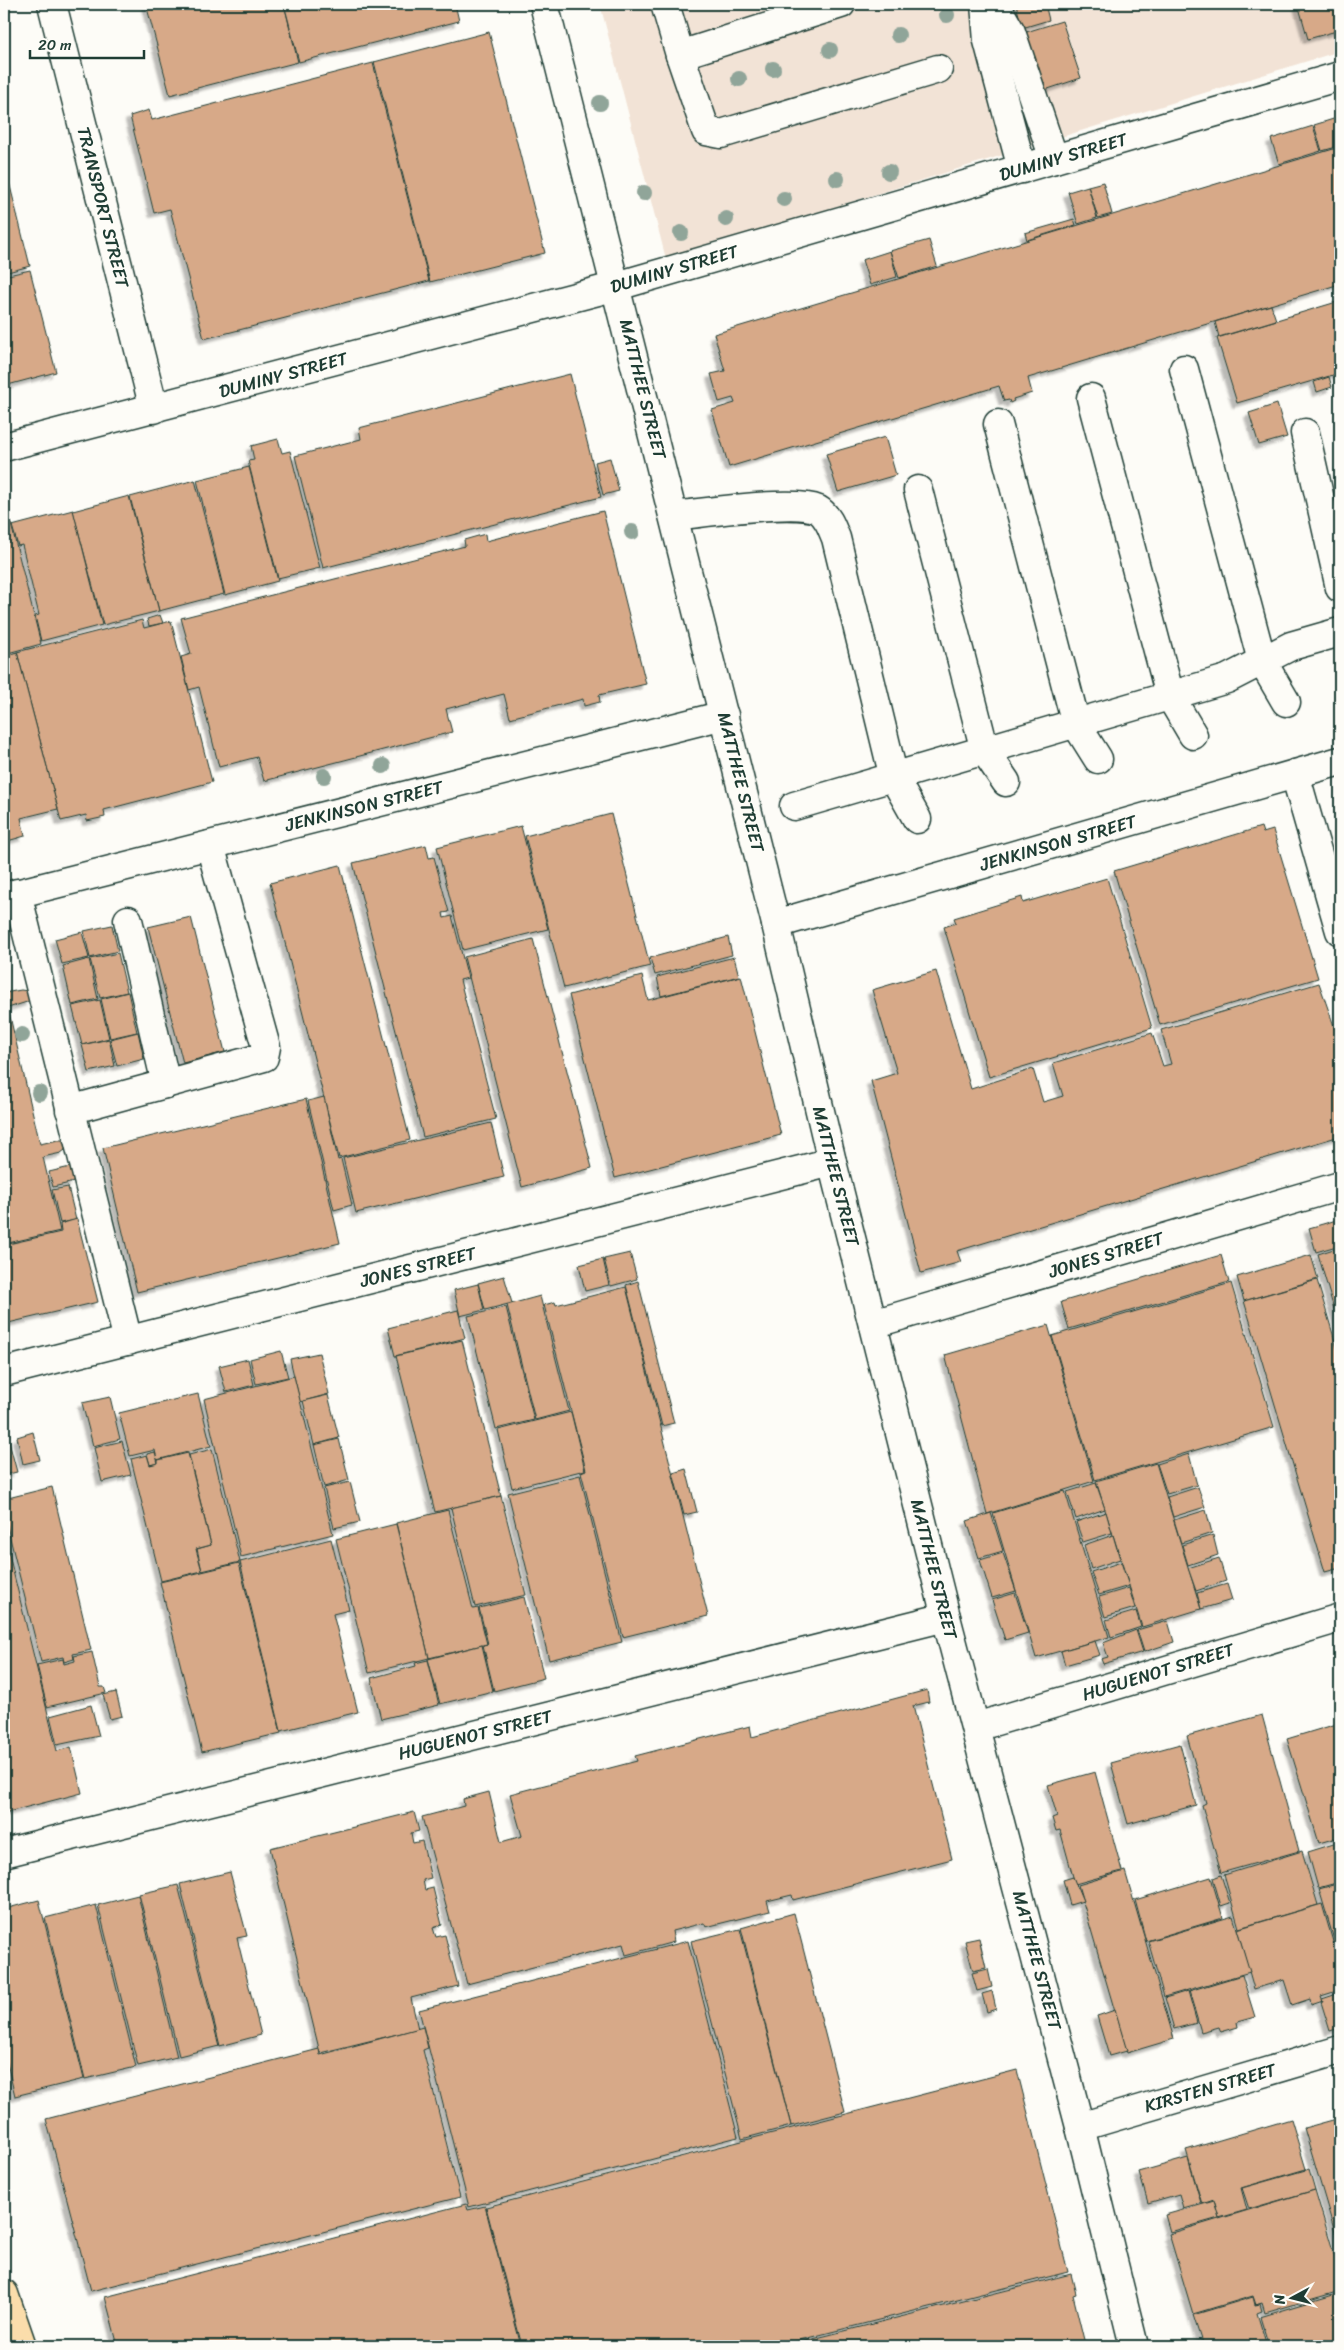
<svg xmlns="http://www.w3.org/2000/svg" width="1344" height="2350" viewBox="0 0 1344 2350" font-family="Sriracha,sans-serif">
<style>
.built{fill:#f2e3d6}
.building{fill:#d7a988;stroke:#1f3d34;filter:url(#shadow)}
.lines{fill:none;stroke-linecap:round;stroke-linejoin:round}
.minor-casing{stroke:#1f3d34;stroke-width:31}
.major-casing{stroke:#1f3d34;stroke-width:31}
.minor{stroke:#fdfcf7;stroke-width:28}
.major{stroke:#fbddab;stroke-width:28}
.tree{fill:#90a599}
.labels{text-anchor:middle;stroke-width:5;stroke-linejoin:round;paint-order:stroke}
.street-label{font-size:18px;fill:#1f3d34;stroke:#fdfcf7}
</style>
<defs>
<filter id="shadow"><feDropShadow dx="-4.5" dy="4.5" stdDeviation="1" flood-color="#0004"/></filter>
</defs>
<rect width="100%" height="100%" fill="#fdfcf7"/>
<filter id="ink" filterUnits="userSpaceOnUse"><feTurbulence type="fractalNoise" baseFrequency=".02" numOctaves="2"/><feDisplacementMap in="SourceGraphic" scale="10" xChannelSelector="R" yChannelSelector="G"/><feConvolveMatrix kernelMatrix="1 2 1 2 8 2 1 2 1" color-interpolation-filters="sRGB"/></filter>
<g filter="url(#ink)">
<polygon class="built" points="600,4 1340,4 1340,51 666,259"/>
<g class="building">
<polygon points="146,4 284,4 298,62 170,95"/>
<polygon points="284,4 455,4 459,21 299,62"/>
<polygon points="1016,4 1045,4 1049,20 1022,28"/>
<polygon points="1298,4 1340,4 1340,30 1308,39"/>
<polygon points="1062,21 1081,78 1042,91 1023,33"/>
<polygon points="489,32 545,253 430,282 374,62"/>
<polygon points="373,63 429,281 204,339 170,209 154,213 130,116 149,110 152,120"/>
<polygon points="1340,117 1340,146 1322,151 1314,125"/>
<polygon points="1313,126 1321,151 1279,164 1271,139"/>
<polygon points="1340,147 1340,284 1028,378 1032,393 1013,399 1014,401 1010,403 1009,400 1004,401 999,386 729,467 712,410 735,403 733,398 719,402 711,374 725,371 714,334"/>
<polygon points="4,162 30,266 4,273"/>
<polygon points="1103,182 1112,214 1098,218 1088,186"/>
<polygon points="1088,186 1097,218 1078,224 1068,192"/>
<polygon points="1074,219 1076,225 1027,240 1025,233"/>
<polygon points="929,240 937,266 899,278 890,251"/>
<polygon points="890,251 897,277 870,285 862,260"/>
<polygon points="30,270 56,372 4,386 4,276"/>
<polygon points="1340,301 1340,373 1237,403 1217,338"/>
<polygon points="1271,305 1276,320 1219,337 1215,322"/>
<polygon points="570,374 601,497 323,568 295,456 361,439 359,428"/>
<polygon points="1329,377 1332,387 1317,392 1314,382"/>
<polygon points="1277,404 1287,437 1259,445 1249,413"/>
<polygon points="885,437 896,475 838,492 826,454"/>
<polygon points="278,439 282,453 290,451 320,568 278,578 248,461 254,460 251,446"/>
<polygon points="610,458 619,491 603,495 595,462"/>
<polygon points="249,467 278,581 225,595 197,480"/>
<polygon points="195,480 224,594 159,611 130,497"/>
<polygon points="129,496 159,611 103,625 73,511"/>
<polygon points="73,510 102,625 41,641 35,616 39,615 22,545 18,546 12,526"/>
<polygon points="603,511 646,684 599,695 600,702 584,706 583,699 510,718 504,694 446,709 452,732 264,781 257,757 219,767 199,687 189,690 181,657 191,654 181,618 465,546 464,540 485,534 486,541"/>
<polygon points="10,520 41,644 4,654 4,522"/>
<polygon points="160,615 163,623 149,626 147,619"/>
<polygon points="142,620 144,628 171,621 212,782 104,810 105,817 87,821 86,815 61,821 17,652"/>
<polygon points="17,652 58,809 21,818 25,836 4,842 4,656"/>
<polygon points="611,814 650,966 564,988 525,836"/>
<polygon points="521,826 548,929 463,950 437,847"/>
<polygon points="1261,827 1263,833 1273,830 1318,978 1160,1025 1114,871"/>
<polygon points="426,845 429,858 434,857 449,912 443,913 444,918 452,916 468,978 460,980 496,1119 423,1137 353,863"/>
<polygon points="340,865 410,1140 339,1158 270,883"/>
<polygon points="1107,878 1152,1028 989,1077 944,927 956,923 954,918 1022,897 1023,903"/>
<polygon points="191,917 225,1052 183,1063 148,927"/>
<polygon points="112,925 118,951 90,958 84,931"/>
<polygon points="82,932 89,958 62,964 55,939"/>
<polygon points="728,937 732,955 655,975 650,958"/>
<polygon points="533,939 592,1168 522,1187 464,957"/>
<polygon points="118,953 127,992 100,998 90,959"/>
<polygon points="734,957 739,976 661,996 657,977"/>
<polygon points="89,959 98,999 72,1005 63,966"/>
<polygon points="936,971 971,1089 1033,1069 1043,1102 1063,1096 1053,1063 1152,1033 1163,1066 1171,1064 1161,1030 1319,983 1340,1043 1340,1136 957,1251 961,1262 921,1273 871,1081 897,1073 872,990"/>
<polygon points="642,976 648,1000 741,976 781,1135 615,1178 569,995"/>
<polygon points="21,990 27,991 30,1001 8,1008 40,1144 58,1140 63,1140 66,1145 65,1150 61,1153 43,1157 60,1231 4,1244 4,993"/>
<polygon points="128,992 137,1032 110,1038 101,999"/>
<polygon points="100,1000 109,1038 82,1045 72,1006"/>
<polygon points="138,1032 144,1059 117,1066 110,1039"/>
<polygon points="109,1039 115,1066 89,1072 82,1045"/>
<polygon points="324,1097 338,1160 341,1159 352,1205 334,1210 308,1101"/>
<polygon points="306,1099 340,1243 137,1292 103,1148"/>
<polygon points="491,1123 504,1177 356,1213 343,1158"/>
<polygon points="70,1167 74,1182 53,1187 49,1172"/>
<polygon points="68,1187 76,1220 60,1223 52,1190"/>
<polygon points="77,1219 98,1302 4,1324 4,1245 61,1232 60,1224"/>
<polygon points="1340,1219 1340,1245 1316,1252 1309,1228"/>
<polygon points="1340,1247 1340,1330 1318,1254"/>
<polygon points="630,1253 637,1279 611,1286 604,1259"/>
<polygon points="1221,1255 1229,1282 1069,1329 1061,1302"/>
<polygon points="1311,1255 1318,1279 1244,1301 1237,1277"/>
<polygon points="603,1259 609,1285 585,1291 579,1265"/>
<polygon points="504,1276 512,1303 485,1310 478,1283"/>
<polygon points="1317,1280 1340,1358 1340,1568 1325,1572 1244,1301"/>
<polygon points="638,1281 674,1423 662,1426 626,1285"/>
<polygon points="1231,1283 1274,1427 1095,1480 1052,1336"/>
<polygon points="478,1284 484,1310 460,1316 454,1290"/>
<polygon points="626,1287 708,1616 623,1637 581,1472 586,1470 544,1305 555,1302 556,1305"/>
<polygon points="540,1296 569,1411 535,1420 507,1305"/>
<polygon points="506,1307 534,1420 496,1429 468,1316"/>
<polygon points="458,1310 465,1338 395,1356 388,1328"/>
<polygon points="1048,1325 1094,1481 987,1514 945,1355"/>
<polygon points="462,1340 501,1496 435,1512 396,1356"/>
<polygon points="281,1351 288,1377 256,1384 250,1359"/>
<polygon points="319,1353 329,1394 300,1402 290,1359"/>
<polygon points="248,1359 254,1385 226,1392 219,1366"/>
<polygon points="294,1376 333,1534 241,1557 204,1399"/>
<polygon points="198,1394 211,1446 157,1460 155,1450 130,1456 119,1413"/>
<polygon points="328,1395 339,1438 314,1445 303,1401"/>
<polygon points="110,1397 120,1439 93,1446 82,1403"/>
<polygon points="571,1412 585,1470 512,1488 498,1430"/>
<polygon points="33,1432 40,1460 23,1464 17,1437"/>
<polygon points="8,1438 17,1472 4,1475 4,1439"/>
<polygon points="339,1439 349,1480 324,1487 314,1445"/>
<polygon points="122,1441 131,1475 102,1482 94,1448"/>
<polygon points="212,1449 240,1562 202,1571 197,1549 211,1545 189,1455"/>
<polygon points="155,1452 158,1463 150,1465 147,1454"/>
<polygon points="188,1453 211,1545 196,1549 202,1571 161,1581 131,1459 147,1455 150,1465 158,1463 158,1460"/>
<polygon points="1189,1454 1197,1485 1167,1494 1157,1464"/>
<polygon points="1156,1463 1201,1609 1142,1627 1096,1481"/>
<polygon points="686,1469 697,1512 684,1515 673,1473"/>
<polygon points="580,1475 622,1642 549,1660 508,1493"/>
<polygon points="350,1482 360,1522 334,1528 324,1488"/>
<polygon points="1096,1483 1105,1509 1076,1519 1067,1492"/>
<polygon points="52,1487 91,1650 73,1654 74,1659 64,1662 63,1657 41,1662 4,1514 4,1499"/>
<polygon points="1198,1487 1205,1507 1173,1517 1167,1497"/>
<polygon points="1065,1491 1109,1637 1036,1658 993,1513"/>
<polygon points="501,1496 526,1595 475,1607 451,1508"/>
<polygon points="448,1510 473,1609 478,1608 487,1644 429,1658 396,1523"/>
<polygon points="1206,1510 1212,1533 1181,1543 1174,1520"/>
<polygon points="1106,1512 1112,1533 1083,1542 1076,1522"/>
<polygon points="991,1513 1003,1551 979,1558 967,1521"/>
<polygon points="396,1524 429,1658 369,1673 336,1539"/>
<polygon points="4,1534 57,1751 71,1747 82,1793 4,1813"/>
<polygon points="1113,1535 1120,1559 1091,1569 1084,1545"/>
<polygon points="1213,1535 1218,1555 1188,1565 1182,1545"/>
<polygon points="331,1539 349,1610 333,1614 358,1712 281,1731 240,1562"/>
<polygon points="1003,1553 1016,1591 992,1598 980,1560"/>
<polygon points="1219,1558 1226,1581 1196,1591 1188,1568"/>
<polygon points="1121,1562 1129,1586 1099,1595 1091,1572"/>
<polygon points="239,1563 281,1733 202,1752 160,1582"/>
<polygon points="1227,1584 1232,1600 1201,1609 1197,1593"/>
<polygon points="1129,1588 1135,1608 1105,1617 1099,1597"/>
<polygon points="1015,1593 1028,1633 1005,1640 992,1600"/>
<polygon points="524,1597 544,1678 494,1691 483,1645 488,1644 479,1608"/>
<polygon points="1136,1611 1141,1627 1111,1637 1106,1620"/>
<polygon points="1168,1621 1174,1642 1144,1652 1137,1630"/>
<polygon points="1136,1630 1143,1652 1103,1664 1101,1659 1108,1657 1103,1643"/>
<polygon points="1095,1641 1100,1655 1065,1665 1061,1651"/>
<polygon points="482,1645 493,1691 440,1704 428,1659"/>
<polygon points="92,1652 100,1687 104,1687 106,1693 47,1707 37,1665 63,1659 64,1664 75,1661 74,1656"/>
<polygon points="428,1660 439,1705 381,1719 371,1678 416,1666 415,1663"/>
<polygon points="927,1690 929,1702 913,1706 952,1859 793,1900 792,1895 767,1901 770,1911 706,1927 704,1923 672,1931 674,1942 626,1955 623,1944 467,1984 422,1817 464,1806 463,1799 489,1792 501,1842 522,1836 510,1794 637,1761 635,1756 750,1726 752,1737"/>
<polygon points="116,1692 122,1716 110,1719 103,1695"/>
<polygon points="91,1705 99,1736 57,1745 50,1716"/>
<polygon points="1262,1715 1299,1851 1221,1873 1202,1805 1206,1803 1187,1736"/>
<polygon points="1340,1723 1340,1837 1319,1843 1287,1739"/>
<polygon points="1180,1744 1196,1805 1128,1824 1111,1763"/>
<polygon points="1095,1772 1122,1871 1075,1884 1060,1830 1056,1831 1052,1818 1057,1816 1048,1785"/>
<polygon points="414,1812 419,1831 411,1833 413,1843 422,1841 431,1878 423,1880 425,1890 433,1888 442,1925 433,1928 436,1937 445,1935 458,1986 411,1998 418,2029 320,2053 270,1848"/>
<polygon points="1340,1842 1340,1882 1318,1888 1308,1852"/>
<polygon points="1302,1851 1318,1905 1239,1928 1224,1875"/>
<polygon points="1125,1871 1174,2039 1127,2053 1078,1885"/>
<polygon points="230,1872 247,1936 237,1938 261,2035 220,2046 180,1884"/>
<polygon points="1221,1875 1230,1903 1221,1906 1213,1878"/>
<polygon points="1073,1877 1083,1901 1070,1905 1063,1880"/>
<polygon points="1211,1877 1223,1918 1146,1941 1135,1900"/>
<polygon points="1340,1883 1340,1960 1319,1889"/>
<polygon points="178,1885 219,2046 179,2056 139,1894"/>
<polygon points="138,1895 177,2057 138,2066 98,1905"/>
<polygon points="39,1900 84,2079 15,2096 4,2051 4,1909"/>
<polygon points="1322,1904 1340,1966 1340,1990 1321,1996 1323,2001 1311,2005 1310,1999 1292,2005 1284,1980 1254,1989 1237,1929"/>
<polygon points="96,1905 136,2067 85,2079 45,1918"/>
<polygon points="794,1913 845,2112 791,2126 741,1928"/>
<polygon points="1233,1916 1250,1972 1164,1997 1148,1941"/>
<polygon points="740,1929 791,2126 742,2139 691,1941"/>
<polygon points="979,1938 986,1968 973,1971 965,1941"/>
<polygon points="688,1941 738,2137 469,2207 419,2010"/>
<polygon points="988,1969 992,1987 977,1991 972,1973"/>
<polygon points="1242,1975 1255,2017 1237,2022 1238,2027 1221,2032 1219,2027 1201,2032 1189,1991"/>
<polygon points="992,1991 996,2009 987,2012 982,1994"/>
<polygon points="1188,1991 1197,2023 1174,2029 1165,1998"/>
<polygon points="1340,1993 1340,2028 1330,2031 1321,2002 1323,2002 1322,1999"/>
<polygon points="1115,2010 1127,2051 1109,2056 1097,2016"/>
<polygon points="423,2027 428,2048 423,2050 460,2197 91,2291 46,2119 319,2049 320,2055"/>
<polygon points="1017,2070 1068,2272 776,2346 522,2346 486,2207"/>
<polygon points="1340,2118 1340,2246 1339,2246 1304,2128"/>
<polygon points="1291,2119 1306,2169 1241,2188 1247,2210 1219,2218 1214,2200 1202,2204 1186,2150"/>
<polygon points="1188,2158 1201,2203 1183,2208 1179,2194 1148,2203 1139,2172"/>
<polygon points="1309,2169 1315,2190 1249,2209 1242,2188"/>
<polygon points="1315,2190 1340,2274 1340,2291 1265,2313 1262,2303 1256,2305 1253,2296 1193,2314 1169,2234"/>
<polygon points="1214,2201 1219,2218 1170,2232 1165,2215"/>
<polygon points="466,2204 468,2210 485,2206 521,2346 118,2346 105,2297"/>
<polygon points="1071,2274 1076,2294 1073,2295 1085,2344 1078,2346 785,2346"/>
<polygon points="1340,2293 1340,2346 1269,2346 1260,2317"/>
<polygon points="1253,2297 1255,2305 1260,2304 1262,2311 1257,2313 1267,2346 1203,2346 1193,2315"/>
</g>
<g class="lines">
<defs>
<g id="minor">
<polyline points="52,4 154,409"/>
<polyline points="544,4 776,924 832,1162 946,1617 1080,2127 1134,2346"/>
<polyline points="665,4 680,55 841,4"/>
<polyline points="985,4 988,41 1022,169"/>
<polyline points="995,4 1011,32 1054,159"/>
<polyline points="680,55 706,131 721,134 938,69"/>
<polyline points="1184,369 1262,661 1286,702"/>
<polyline points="1091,398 1170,696 1193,735"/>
<polyline points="998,424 1076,724 1098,759"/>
<polyline points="1305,433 1340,588"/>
<polyline points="4,447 617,286 1340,76"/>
<polyline points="918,490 985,751 1006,782"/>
<path d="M675 516C700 513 803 498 820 511 829 518 832 529 836 538L894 778 917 819"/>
<polyline points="1295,774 1340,931"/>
<polyline points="794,806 1227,679 1291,646 1340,632"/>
<polyline points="17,893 128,1341"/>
<polyline points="4,897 724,715"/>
<polyline points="128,920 166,1084"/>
<polyline points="776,924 1340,761"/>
<polyline points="70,1110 264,1057 266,1047 210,845"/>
<polyline points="873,1324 1340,1186"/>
<polyline points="4,1372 832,1162"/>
<polyline points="976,1727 1340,1618"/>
<polyline points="4,1853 946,1617"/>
<polyline points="1080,2127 1340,2050"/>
</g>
<polyline id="major" points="4,2294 22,2346"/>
</defs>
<use href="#minor" class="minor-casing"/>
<use href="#major" class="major-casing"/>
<use href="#minor" class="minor"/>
<use href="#major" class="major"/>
</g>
<g class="tree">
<circle cx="947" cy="15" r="8"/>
<circle cx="898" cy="35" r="8"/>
<circle cx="830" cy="50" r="8"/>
<circle cx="773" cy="69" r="8"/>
<circle cx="739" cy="79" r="8"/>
<circle cx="600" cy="103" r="8"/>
<circle cx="889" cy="172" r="8"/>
<circle cx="837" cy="179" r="8"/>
<circle cx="644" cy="193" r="8"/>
<circle cx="784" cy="199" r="8"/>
<circle cx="726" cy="219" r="8"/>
<circle cx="681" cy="233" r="8"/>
<circle cx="632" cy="532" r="8"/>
<circle cx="383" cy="766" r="8"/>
<circle cx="324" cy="776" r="8"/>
<circle cx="22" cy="1035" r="8"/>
<circle cx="39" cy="1093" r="8"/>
</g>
</g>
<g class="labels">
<g class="street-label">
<text transform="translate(1063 157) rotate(-16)" y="6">DUMINY STREET</text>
<text transform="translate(103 207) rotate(76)" y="6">TRANSPORT STREET</text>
<text transform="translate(674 269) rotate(-16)" y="6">DUMINY STREET</text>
<text transform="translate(283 375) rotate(-15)" y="6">DUMINY STREET</text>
<text transform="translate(643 389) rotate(76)" y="6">MATTHEE STREET</text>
<text transform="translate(741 782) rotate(76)" y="6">MATTHEE STREET</text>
<text transform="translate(364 806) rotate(-14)" y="6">JENKINSON STREET</text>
<text transform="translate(1058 843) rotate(-16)" y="6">JENKINSON STREET</text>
<text transform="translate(836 1176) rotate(76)" y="6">MATTHEE STREET</text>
<text transform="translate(1106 1255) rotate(-17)" y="6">JONES STREET</text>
<text transform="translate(418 1267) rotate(-14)" y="6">JONES STREET</text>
<text transform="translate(934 1569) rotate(76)" y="6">MATTHEE STREET</text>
<text transform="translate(1158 1672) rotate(-17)" y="6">HUGUENOT STREET</text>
<text transform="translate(475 1735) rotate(-14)" y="6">HUGUENOT STREET</text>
<text transform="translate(1037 1960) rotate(75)" y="6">MATTHEE STREET</text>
<text transform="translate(1210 2088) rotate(-16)" y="6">KIRSTEN STREET</text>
</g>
</g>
<rect width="1344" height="2350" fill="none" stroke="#fdfcf7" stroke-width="20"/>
<rect x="10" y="10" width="1324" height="2330" fill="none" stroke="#1f3d34" stroke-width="2" filter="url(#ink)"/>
<g transform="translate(1292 2298) rotate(263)" stroke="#fdfcf7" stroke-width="4" paint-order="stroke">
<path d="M0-4L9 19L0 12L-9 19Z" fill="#1f3d34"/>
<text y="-8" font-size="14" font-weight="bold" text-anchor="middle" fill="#1f3d34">N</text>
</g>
<path d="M30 50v8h114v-8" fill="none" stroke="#1f3d34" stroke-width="2.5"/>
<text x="38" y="50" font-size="15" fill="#1f3d34" stroke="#fdfcf7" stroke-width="4" paint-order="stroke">20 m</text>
</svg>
